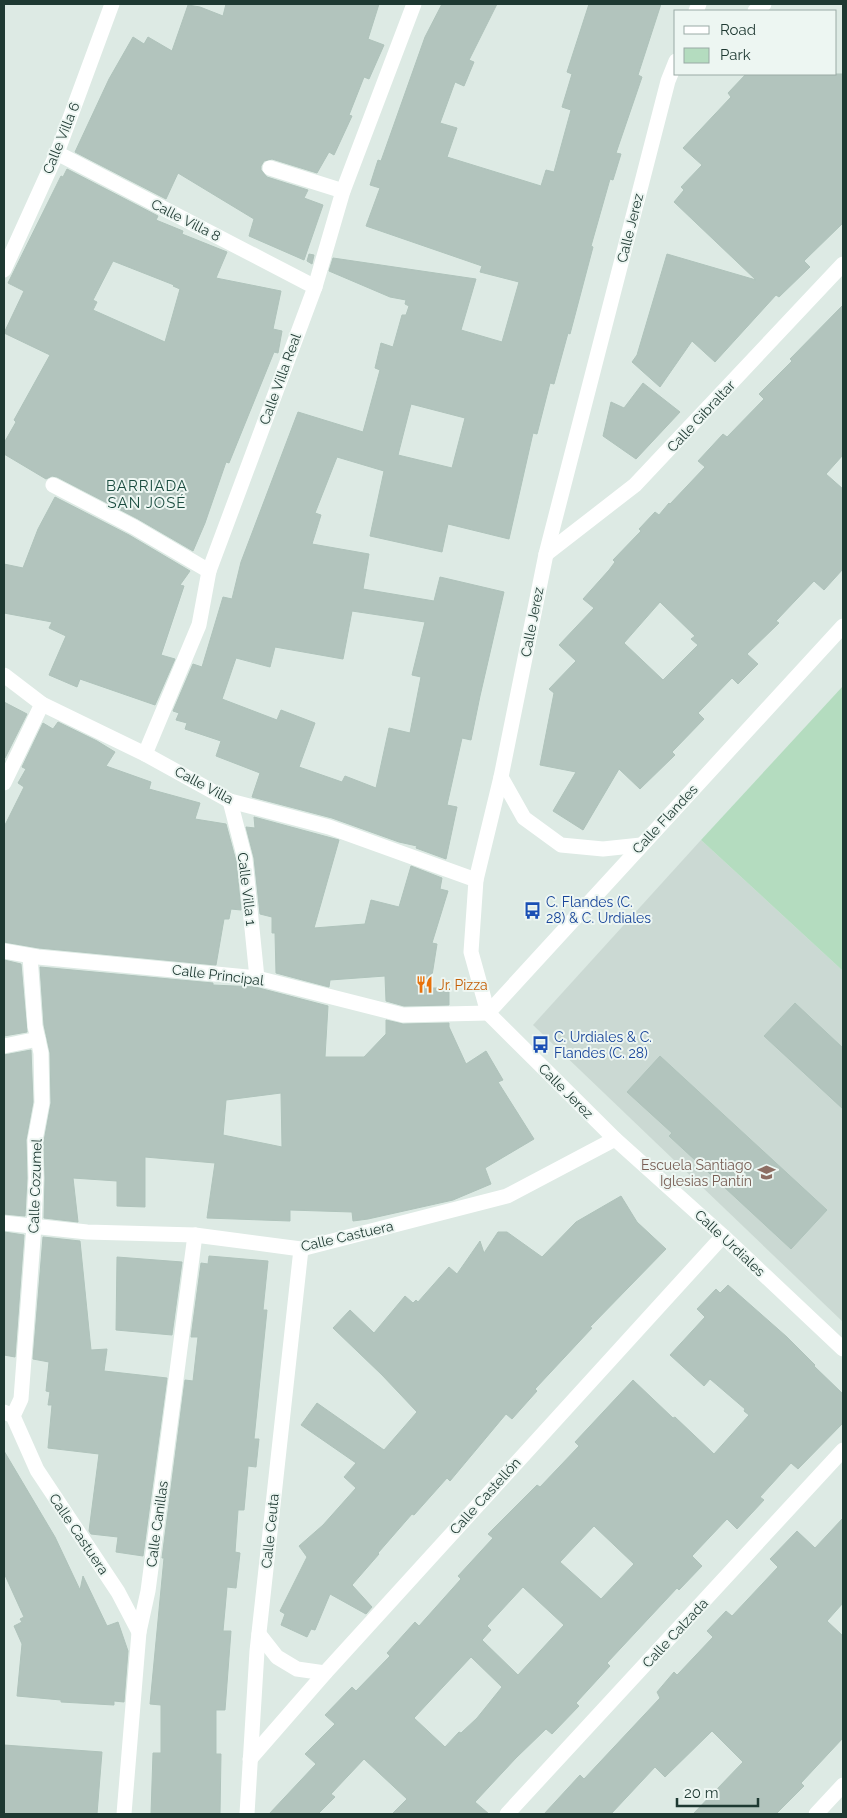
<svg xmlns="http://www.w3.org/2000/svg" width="847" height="1818" viewBox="0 0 847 1818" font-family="Raleway,sans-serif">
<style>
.built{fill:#cbd9d3}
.green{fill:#b4dcbf}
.building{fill:#b2c4bd;stroke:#afc3bb;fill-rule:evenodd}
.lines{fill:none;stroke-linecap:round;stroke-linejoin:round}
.street{stroke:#fff;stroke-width:15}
.labels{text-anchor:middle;stroke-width:4;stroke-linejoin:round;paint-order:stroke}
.street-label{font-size:14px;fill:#1e3932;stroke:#edf6f2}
.transit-label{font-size:14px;fill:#164399;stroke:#edf6f2;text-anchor:start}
.food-label{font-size:14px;fill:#c56008;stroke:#edf6f2;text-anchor:start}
.education-label{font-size:14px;fill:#785e54;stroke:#edf6f2;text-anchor:end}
.neighbourhood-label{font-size:15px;letter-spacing:1px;fill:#1a4c3f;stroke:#edf6f2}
</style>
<rect width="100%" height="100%" fill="#ddeae4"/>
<polygon class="built" points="701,840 843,971 843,1322 533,1025"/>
<polygon class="green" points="843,686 843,971 701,840"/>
<g class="building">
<polygon points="226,4 379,4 368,39 384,45 369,79 364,77 349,115 352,116 334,155 329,152 317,173 272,159 264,161 261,166 261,170 267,177 308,190 304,198 323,205 304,260 249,236 254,219 178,173 166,199 75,152 109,79 133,37 144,44 148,37 172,51 188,5 200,7 223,16"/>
<path d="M442 4H497L469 60 474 62 464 86 455 82 440 123 457 128 447 157 541 186 546 170 554 172 571 110 562 107 572 74 567 72 589 4H661L638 75 642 77 616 153 621 154 613 180 610 179 591 246 593 247 570 334 568 333 554 384 550 383 537 434 533 433 509 539 448 524 442 552 370 536 384 471 337 457 315 513 321 515 312 544 369 554 363 589 434 601 440 577 504 592 480 696 471 740 462 738 447 805 457 807 446 859 416 848 417 846 399 842 332 818 252 797 260 773 216 756 221 741 185 729 187 723 176 720 179 713 173 711 193 664 202 667 223 597 232 599 241 562 298 412 363 432 380 370 375 368 381 343 393 347 402 315H406L409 306 405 304 406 300 390 297 329 271 333 258 476 279 461 330 502 342 519 282 480 272 482 266 366 226 380 188 370 185 378 160 381 161 425 37ZM411 404 465 418 452 468 398 455ZM352 611 425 622 412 675 421 677 410 733 389 728 376 788 345 776 342 782 299 767 315 723 281 710 277 720 222 699 236 658 270 667 275 647 343 659Z"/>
<polygon points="746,74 843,74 843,223 804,261 810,267 779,297 776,295 715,362 692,341 660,387 632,362 637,355 667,254 756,280 674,202 684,190 681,187 702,165 683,148 731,97 728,93"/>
<path d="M67 169 158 216 156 220 183 231 182 234 227 252 216 278 281 291 273 329 282 331 278 353 274 352 229 463 226 462 205 523 193 551 138 519 57 477 52 476 46 479 4 454V443L16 422 14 420 50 355 4 333 24 291 8 283 61 176 63 177ZM113 261 174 285 173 286 180 289 165 342 93 310 97 302 93 300Z"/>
<polygon points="309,254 314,255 312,264 307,261"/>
<path d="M843 305V455L826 474 843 489V569L824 590 814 581 776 621 779 623 747 654 758 664 738 684 732 678 698 713 704 719 672 752 675 755 640 789 619 769 583 830 553 811 576 772 540 765 554 693 549 689 576 661 559 645 594 608 583 599 609 570 615 562 613 560 641 531 639 529 655 512 659 515 669 503 670 504 705 467 698 461 723 434 727 437 764 399 759 394 792 361 790 359ZM660 602 695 636 691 639 698 645 663 680 624 643Z"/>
<polygon points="643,383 680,412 636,459 603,436 611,402 624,408"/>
<polygon points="55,497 129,535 190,571 180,585 184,586 161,655 175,659 155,705 80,679 77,687 49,675 66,636 49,628 52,622 4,613 4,564 23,568 38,529"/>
<polygon points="4,702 27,714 5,758 4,757"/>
<polygon points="58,722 97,741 115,752 106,766 151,782 149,789 200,803 195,819 226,824 236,861 241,910 231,909 229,919 224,919 216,965 39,948 4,942 4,827 24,787 18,783 26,769 22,767 43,723 53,729"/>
<polygon points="254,817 339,840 314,928 365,924 371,900 399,907 411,866 442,878 440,889 448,891 432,943 437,944 430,988 449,988 449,1005 404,1006 386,1001 385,976 330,980 329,987 276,973 275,933 272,933 272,917 260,914 254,858 246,827 255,828"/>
<polygon points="4,960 21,964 27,1032 4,1036"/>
<path d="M40 967 213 983V985L255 987 328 1006 325 1057H364L386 1034V1020L403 1024 449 1023V1027L466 1064 486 1051 503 1080 498 1082 534 1139 485 1168 491 1184 453 1200 368 1219 353 1221 352 1212 290 1210V1221L207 1218 215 1163 145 1157V1207L117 1206V1181L73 1178 78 1222 44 1218 45 1178 44 1141 51 1103 50 1053 44 1025ZM281 1093 282 1147 223 1135 226 1100Z"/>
<polygon points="795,1003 843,1048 843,1109 764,1036"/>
<polygon points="31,1050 33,1102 26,1140 27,1178 25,1216 4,1214 4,1055"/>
<polygon points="660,1056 827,1210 791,1249 669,1136 672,1133 627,1092"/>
<polygon points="621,1196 637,1222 666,1249 590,1327 592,1328 535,1389 537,1391 512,1419 506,1414 450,1481 447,1478 414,1515 412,1514 378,1553 379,1554 352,1585 372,1607 366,1614 330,1594 315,1630 311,1629 307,1637 281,1625 285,1614 280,1611 307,1557 299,1546 323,1525 356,1488 344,1477 356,1463 301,1425 317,1403 384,1450 417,1412 382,1375 333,1328 350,1310 374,1333 405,1296 413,1303 416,1300 418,1302 449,1267 457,1274 480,1241 484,1253 498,1232 507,1232 542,1257 576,1222"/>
<polygon points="4,1232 24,1235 15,1357 4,1355"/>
<polygon points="43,1237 80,1241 91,1350 107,1349 104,1371 167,1378 143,1556 116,1552 118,1537 91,1534 89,1531 99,1454 48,1448 52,1405 48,1405 50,1392 46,1391 49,1362 33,1359"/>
<polygon points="209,1256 268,1261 263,1310 267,1310 254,1439 259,1439 256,1467 248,1466 244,1510 238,1510 235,1552 240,1553 236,1588 227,1587 223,1631 231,1631 225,1710 216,1710 216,1754 221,1754 220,1814 151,1814 153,1753 161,1753 161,1705 150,1704 164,1558 162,1558 185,1380 193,1381 198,1337 191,1337 201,1263 208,1264"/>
<polygon points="117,1257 182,1262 172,1335 116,1330"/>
<path d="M728 1285 787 1337 815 1365 814 1366 843 1394V1423L798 1469 791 1463 760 1497 764 1500 737 1529 727 1519 692 1556 702 1566 679 1590 677 1588 607 1663 610 1666 576 1703 579 1706 552 1734 546 1729 516 1758 475 1802 489 1814H392L407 1799 364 1759 331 1794 335 1797 318 1814H269L316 1764 305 1754 335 1724 325 1715 352 1687 356 1691 390 1656 387 1653 415 1622 419 1626 461 1579 458 1576 493 1538 488 1534 537 1485 540 1487 579 1446 575 1442 633 1380 673 1418 675 1417 714 1454 749 1415 744 1411 745 1409 710 1379 704 1386 670 1355 705 1317 697 1309 716 1289 720 1293ZM594 1526 634 1564 601 1599 560 1562ZM523 1587 564 1625 518 1675 482 1640 491 1630 487 1626ZM471 1657 502 1687 477 1718 461 1733 459 1732 445 1747 414 1718Z"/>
<polygon points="4,1451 55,1537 80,1590 83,1576 107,1626 118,1622 128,1651 124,1702 114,1701 114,1705 61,1702 61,1700 17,1696 22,1644 14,1626 22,1622 20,1619 24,1617 4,1573"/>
<polygon points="843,1518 843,1603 827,1621 843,1636 843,1738 801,1783 804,1786 776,1814 693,1814 743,1762 712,1731 665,1777 655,1767 611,1814 544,1814 580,1775 584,1779 660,1698 657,1692 674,1672 677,1675 679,1673 713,1637 707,1631 726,1611 732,1616 778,1567 770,1559 797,1531 815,1548"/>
<polygon points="4,1745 102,1752 97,1814 4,1814"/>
</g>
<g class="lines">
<g class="street">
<polyline points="696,11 699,4"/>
<polyline points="755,11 764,4"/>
<polyline points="676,61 668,81 546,554 501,777 476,880 471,952 488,1013 615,1139 723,1236 843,1349"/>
<polyline points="57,153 315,287"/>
<polyline points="270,168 343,191"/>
<polyline points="4,270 57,153 112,4"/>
<polyline points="53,485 134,527 209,571"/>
<polyline points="546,554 635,485 843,264"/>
<polyline points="4,675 42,704 145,754 230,801 329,827 476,880"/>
<polyline points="145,754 199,625 209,571 315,287 343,191 414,4"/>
<polyline points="501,777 524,818 561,845 603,849 641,845"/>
<polyline points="4,783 42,704"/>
<polyline points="230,801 245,859 257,978"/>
<polyline points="4,951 38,957 257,978 403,1015 488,1013"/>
<polyline points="488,1013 843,626"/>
<polyline points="4,1046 38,1039"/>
<polyline points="4,1223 87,1232 195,1235 301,1249 507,1196 615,1139"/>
<polyline points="4,1412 13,1416 37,1470 118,1592 139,1632"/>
<polyline points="13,1416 21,1399 34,1226 36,1178 35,1140 42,1103 41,1053 35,1026 30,956"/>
<polyline points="259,1634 277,1657 297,1669 325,1673"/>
<polyline points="250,1759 325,1673 723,1236"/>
<polyline points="124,1814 139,1632 148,1591 195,1235"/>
<polyline points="247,1814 257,1651 301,1249"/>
<polyline points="507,1814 843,1450"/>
<polyline points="816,1814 843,1785"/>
</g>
</g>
<defs>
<symbol id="bus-bare" viewBox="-9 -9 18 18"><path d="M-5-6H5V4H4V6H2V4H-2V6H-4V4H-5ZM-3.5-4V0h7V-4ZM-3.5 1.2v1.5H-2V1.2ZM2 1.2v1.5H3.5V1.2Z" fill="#1a4fb4" stroke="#edf6f2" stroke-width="2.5" paint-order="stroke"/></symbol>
<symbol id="restaurant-bare" viewBox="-9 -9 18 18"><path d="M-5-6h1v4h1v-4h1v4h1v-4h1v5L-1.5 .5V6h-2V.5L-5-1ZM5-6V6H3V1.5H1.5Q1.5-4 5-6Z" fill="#e8710a" stroke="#edf6f2" stroke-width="2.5" paint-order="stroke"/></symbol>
<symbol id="school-bare" viewBox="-9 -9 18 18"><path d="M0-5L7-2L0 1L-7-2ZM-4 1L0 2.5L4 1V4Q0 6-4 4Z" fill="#8d6e63" stroke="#edf6f2" stroke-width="2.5" paint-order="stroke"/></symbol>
</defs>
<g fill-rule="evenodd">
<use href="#bus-bare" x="520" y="898" width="25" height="25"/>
<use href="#restaurant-bare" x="412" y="972" width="25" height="25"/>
<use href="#bus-bare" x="528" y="1032" width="25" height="25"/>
<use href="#school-bare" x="754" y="1160" width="25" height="25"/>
</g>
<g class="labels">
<g class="street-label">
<text transform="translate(61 138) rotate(-68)" y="5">Calle Villa 6</text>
<text transform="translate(186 220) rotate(27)" y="5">Calle Villa 8</text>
<text transform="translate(630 228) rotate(-76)" y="5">Calle Jerez</text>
<text transform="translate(280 379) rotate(-70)" y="5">Calle Villa Real</text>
<text transform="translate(701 416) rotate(-47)" y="5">Calle Gibraltar</text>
<text transform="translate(532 622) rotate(-79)" y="5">Calle Jerez</text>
<text transform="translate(204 785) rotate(28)" y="5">Calle Villa</text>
<text transform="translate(665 819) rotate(-47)" y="5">Calle Flandes</text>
<text transform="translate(247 889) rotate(83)" y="5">Calle Villa 1</text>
<text transform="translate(218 975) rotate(7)" y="5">Calle Principal</text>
<text transform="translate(566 1091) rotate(45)" y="5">Calle Jerez</text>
<text transform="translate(35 1186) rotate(-88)" y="5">Calle Cozumel</text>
<text transform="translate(347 1236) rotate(-13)" y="5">Calle Castuera</text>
<text transform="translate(730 1243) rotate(43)" y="5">Calle Urdiales</text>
<text transform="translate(485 1496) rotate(-48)" y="5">Calle Castellón</text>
<text transform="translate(157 1524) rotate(-82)" y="5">Calle Canillas</text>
<text transform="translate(270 1531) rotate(-84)" y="5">Calle Ceuta</text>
<text transform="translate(79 1534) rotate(56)" y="5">Calle Castuera</text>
<text transform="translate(675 1633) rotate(-47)" y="5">Calle Calzada</text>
</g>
<g class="transit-label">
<text x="546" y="907">C. Flandes (C.<tspan x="546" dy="16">28) &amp; C. Urdiales</tspan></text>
<text x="554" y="1042">C. Urdiales &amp; C.<tspan x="554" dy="16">Flandes (C. 28)</tspan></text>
</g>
<g class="food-label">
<text x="438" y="990">Jr. Pizza</text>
</g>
<g class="education-label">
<text x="752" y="1170">Escuela Santiago<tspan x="752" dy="16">Iglesias Pantín</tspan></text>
</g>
<g class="neighbourhood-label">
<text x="147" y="491">BARRIADA<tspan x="147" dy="17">SAN JOSÉ</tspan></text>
</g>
</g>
<rect width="847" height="1818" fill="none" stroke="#1e3932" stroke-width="10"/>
<rect x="674" y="10" width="162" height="65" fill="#edf6f2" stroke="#9aaaa5"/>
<rect x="684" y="26" width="25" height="8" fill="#ffffff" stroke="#9aaaa5"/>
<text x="720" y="35" font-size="15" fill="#1e3932">Road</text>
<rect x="684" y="48" width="25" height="15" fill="#b4dcbf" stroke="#9aaaa5"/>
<text x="720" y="60" font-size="15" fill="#1e3932">Park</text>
<path d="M677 1798v8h81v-8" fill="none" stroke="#1e3932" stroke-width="2.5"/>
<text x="684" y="1798" font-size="15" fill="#1e3932" stroke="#edf6f2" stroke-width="4" paint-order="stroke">20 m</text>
</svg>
